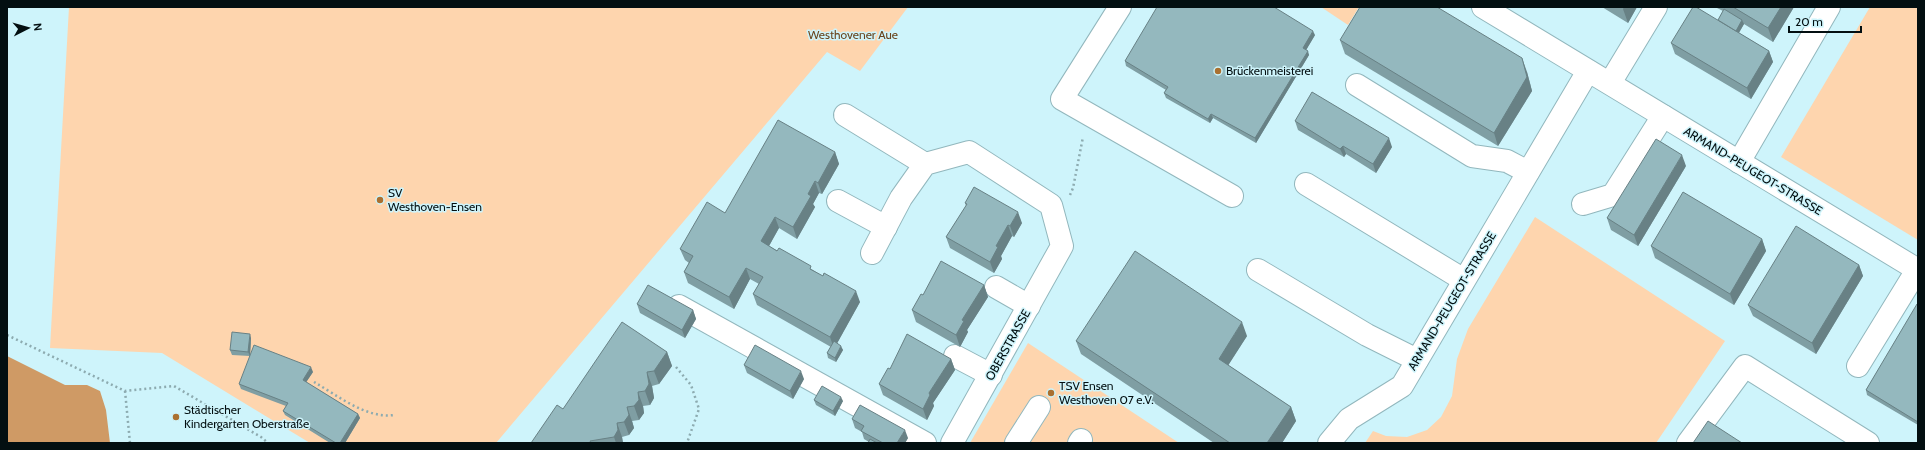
<svg xmlns="http://www.w3.org/2000/svg" width="1925" height="450" viewBox="0 0 1925 450" font-family="Cabin,sans-serif">
<style>
.green{fill:#fed5ae}
.water{fill:#cf9a65}
.lines{fill:none;stroke-linecap:round;stroke-linejoin:round}
.minor-casing{stroke:#92b7bd;stroke-width:24}
.path{stroke:#8dabb0;stroke-width:2.5;stroke-dasharray:2 3;stroke-linecap:butt}
.minor{stroke:#fff;stroke-width:22}
.wall{fill:#7f9ea3}
.shaded-wall{fill:#688185}
.building{fill:#94b8be;stroke:#688185}
.poi-dot{fill:#aa7030;stroke:#cef4fb;stroke-width:1.5}
.labels{text-anchor:middle;stroke-width:3;stroke-linejoin:round;paint-order:stroke}
.park-label{font-size:12px;fill:#6a451d;stroke:#cef4fb}
.poi-label{font-size:12px;fill:#030f11;stroke:#cef4fb;text-anchor:start}
.street-label{font-size:12px;fill:#030f11;stroke:#cef4fb}
</style>
<rect width="100%" height="100%" fill="#cef4fb"/>
<g class="green">
<polygon points="69,7 908,7 860,71 827,52 496,443 310,443 162,353 50,348"/>
<polygon points="1321,7 1359,7 1348,25"/>
<polygon points="1870,7 1918,7 1918,240 1781,157"/>
<polygon points="1535,217 1725,341 1656,443 1365,443 1373,431 1386,436 1407,437 1427,430 1441,417 1452,396 1457,359 1468,329"/>
<polygon points="1028,343 1179,443 970,443"/>
</g>
<polygon class="water" points="7,356 65,385 87,385 100,391 106,410 110,443 7,443"/>
<g class="lines">
<defs>
<g id="minor">
<polyline points="1120,7 1062,99 1232,196"/>
<polyline points="1483,7 1918,270"/>
<polyline points="1610,83 1656,7"/>
<polyline points="1357,85 1472,156 1507,161 1528,172"/>
<polyline points="845,115 925,164"/>
<polyline points="1739,162 1829,7"/>
<polyline points="1306,184 1464,280"/>
<polyline points="838,201 886,227"/>
<polyline points="1583,204 1613,195 1663,116"/>
<polyline points="872,253 901,198 925,164 969,152 1051,205 1062,246 952,443"/>
<polyline points="1258,270 1367,335 1417,360"/>
<polyline points="996,287 1029,306"/>
<polyline points="679,306 925,443"/>
<polyline points="955,356 991,375"/>
<polyline points="1858,366 1917,270"/>
<polyline points="1016,443 1039,407"/>
<polyline points="1079,443 1081,440"/>
<polyline points="1329,443 1349,419 1402,386 1588,71"/>
<polyline points="1688,443 1745,366 1868,443"/>
</g>
</defs>
<use href="#minor" class="minor-casing"/>
<g class="path">
<polyline points="1070,195 1073,188 1083,137"/>
<polyline points="7,335 125,391 174,386 261,437 268,443"/>
<polyline points="676,367 691,385 699,409 687,443"/>
<path d="M314 382C337 395 366 419 394 415"/>
<polyline points="125,391 130,443"/>
</g>
<use href="#minor" class="minor"/>
</g>
<g class="wall">
<polygon points="1602,7 1637,7 1628,23"/>
<polygon points="1715,7 1794,7 1773,42 1744,24 1739,33 1769,51 1773,62 1751,99 1675,54 1671,43 1718,20 1723,11"/>
<polygon points="1315,35 1306,50 1309,55 1256,143 1213,118 1210,123 1166,98 1164,93 1166,90 1126,66 1125,61"/>
<polygon points="1340,40 1527,72 1532,91 1498,146 1345,54"/>
<polygon points="1295,121 1392,147 1376,173 1346,154 1344,157 1298,130"/>
<polygon points="835,152 839,164 822,194 819,193 813,204 815,207 797,239 779,228 769,246 813,270 860,302 837,343 843,350 836,362 828,358 827,353 831,347 757,305 753,294 759,284 750,279 734,309 688,283 684,272 689,263 685,260 680,249 725,213"/>
<polygon points="1686,166 1638,246 1611,230 1607,218"/>
<polygon points="965,203 1022,223 1014,237 1012,236 1001,256 1002,259 994,273 950,248 946,237 966,206"/>
<polygon points="1762,239 1766,251 1734,305 1655,258 1651,246"/>
<polygon points="1859,265 1863,276 1816,354 1753,316 1748,305"/>
<polygon points="984,285 988,297 967,330 968,332 960,347 916,322 912,310 923,295"/>
<polygon points="637,304 693,310 696,319 685,338 640,313"/>
<polygon points="1918,305 1918,425 1867,395 1866,390"/>
<polygon points="1247,336 1228,365 1291,407 1296,421 1282,443 1214,443 1081,354 1076,341"/>
<polygon points="251,338 250,356 232,355 230,350"/>
<polygon points="667,352 672,366 659,384 652,386 654,398 650,405 643,406 644,413 639,420 632,421 634,428 629,435 622,437 623,443 531,443 563,409"/>
<polygon points="951,359 955,370 933,403 934,406 927,420 883,395 879,384 890,369"/>
<polygon points="744,365 804,379 793,399 747,373"/>
<polygon points="313,372 306,382 358,414 360,418 345,443 330,443 285,415 283,411 286,406 241,389 239,384"/>
<polygon points="814,400 843,401 835,416 816,405"/>
<polygon points="852,419 908,438 905,443 868,443 869,442 864,439 862,432 855,428"/>
</g>
<g class="shaded-wall">
<polygon points="1624,7 1637,7 1628,23 1623,9"/>
<polygon points="1781,7 1794,7 1773,42 1768,28"/>
<polygon points="1742,20 1744,24 1735,39 1733,35"/>
<polygon points="1313,31 1315,35 1305,52 1303,48"/>
<polygon points="1308,51 1309,55 1256,143 1255,138"/>
<polygon points="1769,51 1773,62 1751,99 1747,88"/>
<polygon points="1522,58 1527,72 1532,91 1498,146 1494,133"/>
<polygon points="1211,114 1213,118 1210,123 1208,119"/>
<polygon points="1389,138 1392,147 1376,173 1373,164"/>
<polygon points="1343,146 1346,154 1344,157 1340,149"/>
<polygon points="835,152 839,164 822,194 818,183"/>
<polygon points="1682,155 1686,166 1638,246 1634,235"/>
<polygon points="815,181 819,193 813,204 815,207 797,239 793,227 808,194"/>
<polygon points="1018,212 1022,223 1014,237 1010,226"/>
<polygon points="775,217 779,228 765,253 761,241"/>
<polygon points="1008,225 1012,236 1001,256 1002,259 994,273 990,262 996,246"/>
<polygon points="1762,239 1766,251 1734,305 1730,294"/>
<polygon points="1859,265 1863,276 1816,354 1812,343"/>
<polygon points="746,268 750,279 734,309 729,297"/>
<polygon points="984,285 988,297 967,330 968,332 960,347 956,335 962,320"/>
<polygon points="856,291 860,302 834,349 830,337"/>
<polygon points="693,310 696,319 685,338 682,330"/>
<polygon points="1242,322 1247,336 1224,372 1219,359"/>
<polygon points="250,334 251,338 250,356 248,352"/>
<polygon points="841,346 843,350 836,362 835,358"/>
<polygon points="667,352 672,366 659,384 654,371"/>
<polygon points="951,359 955,370 933,403 934,406 927,420 923,409 929,393"/>
<polygon points="311,367 313,372 305,384 303,380"/>
<polygon points="801,371 804,379 793,399 790,391"/>
<polygon points="647,372 652,386 654,398 650,405 645,391"/>
<polygon points="638,392 643,406 644,413 639,420 634,406"/>
<polygon points="841,397 843,401 835,416 833,411"/>
<polygon points="627,407 632,421 634,428 629,435 624,422"/>
<polygon points="1291,407 1296,421 1282,443 1267,443"/>
<polygon points="358,414 360,418 345,443 340,443"/>
<polygon points="617,423 622,437 623,443 616,443 614,437"/>
<polygon points="905,430 908,438 905,443 897,443"/>
</g>
<g class="building">
<polygon points="1157,7 1274,7 1313,31 1303,48 1308,51 1255,138 1211,114 1208,119 1164,93 1168,87 1125,61"/>
<polygon points="1360,7 1437,7 1522,58 1527,77 1494,133 1340,40"/>
<polygon points="1693,7 1696,7 1769,51 1747,88 1671,43"/>
<polygon points="1733,7 1781,7 1768,28"/>
<polygon points="1724,9 1742,20 1736,31 1718,20"/>
<polygon points="1312,92 1389,138 1373,164 1343,146 1340,149 1295,121"/>
<polygon points="778,120 835,152 818,183 815,181 808,194 811,196 793,227 775,217 761,241 777,251 779,248 811,266 810,269 823,276 824,273 856,291 830,337 753,294 763,277 746,268 729,297 684,272 693,256 680,249 707,202 725,213"/>
<polygon points="1656,139 1682,155 1634,235 1607,218"/>
<polygon points="974,187 1018,212 1010,226 1008,225 996,246 998,247 990,262 946,237 967,204 965,203"/>
<polygon points="1683,192 1762,239 1730,294 1651,246"/>
<polygon points="1796,226 1859,265 1812,343 1748,305"/>
<polygon points="1135,251 1242,322 1219,359 1291,407 1267,443 1230,443 1076,341"/>
<polygon points="941,261 984,285 962,320 964,321 956,335 912,310 921,294 923,295"/>
<polygon points="648,285 693,310 682,330 637,304"/>
<polygon points="1917,304 1918,305 1918,422 1866,390"/>
<polygon points="622,322 667,352 654,371 647,372 649,384 645,391 638,392 639,400 634,406 627,407 629,415 624,422 617,423 618,430 614,437 590,441 591,443 531,443 557,405 563,409"/>
<polygon points="232,332 250,334 248,352 230,350"/>
<polygon points="907,334 951,359 929,393 930,395 923,409 879,384 888,368 890,369"/>
<polygon points="834,341 841,346 835,358 827,353"/>
<polygon points="254,345 311,367 303,380 358,414 340,443 336,443 283,411 288,403 239,384"/>
<polygon points="755,345 801,371 790,391 744,365"/>
<polygon points="822,386 841,397 833,411 814,400"/>
<polygon points="860,405 905,430 897,443 883,443 861,431 864,426 852,419"/>
<polygon points="1708,421 1742,443 1693,443"/>
<polygon points="870,439 877,443 868,443"/>
</g>
<g class="poi-dot">
<circle cx="1218" cy="71" r="4"/>
<circle cx="380" cy="200" r="4"/>
<circle cx="1051" cy="393" r="4"/>
<circle cx="176" cy="417" r="4"/>
</g>
<g class="labels">
<g class="park-label">
<text x="853" y="39">Westhovener Aue</text>
</g>
<g class="poi-label">
<text x="1226" y="75">Brückenmeisterei</text>
<text x="388" y="197">SV<tspan x="388" dy="14">Westhoven-Ensen</tspan></text>
<text x="1059" y="390">TSV Ensen<tspan x="1059" dy="14">Westhoven 07 e.V.</tspan></text>
<text x="184" y="414">Städtischer<tspan x="184" dy="14">Kindergarten Oberstraße</tspan></text>
</g>
<g class="street-label">
<text transform="translate(1753 171) rotate(31)" y="4">ARMAND-PEUGEOT-STRASSE</text>
<text transform="translate(1452 301) rotate(-59)" y="4">ARMAND-PEUGEOT-STRASSE</text>
<text transform="translate(1008 345) rotate(-61)" y="4">OBERSTRASSE</text>
</g>
</g>
<rect width="1925" height="450" fill="none" stroke="#030f11" stroke-width="16"/>
<g transform="translate(28 28) rotate(84)" stroke="#cef4fb" stroke-width="3" paint-order="stroke">
<path d="M0-3L7 15L0 10L-7 15Z" fill="#030f11"/>
<text y="-6" font-size="11" font-weight="bold" text-anchor="middle" fill="#030f11">N</text>
</g>
<path d="M1789 26v6h72v-6" fill="none" stroke="#030f11" stroke-width="2"/>
<text x="1795" y="26" font-size="12" fill="#030f11" stroke="#cef4fb" stroke-width="3" paint-order="stroke">20 m</text>
</svg>
